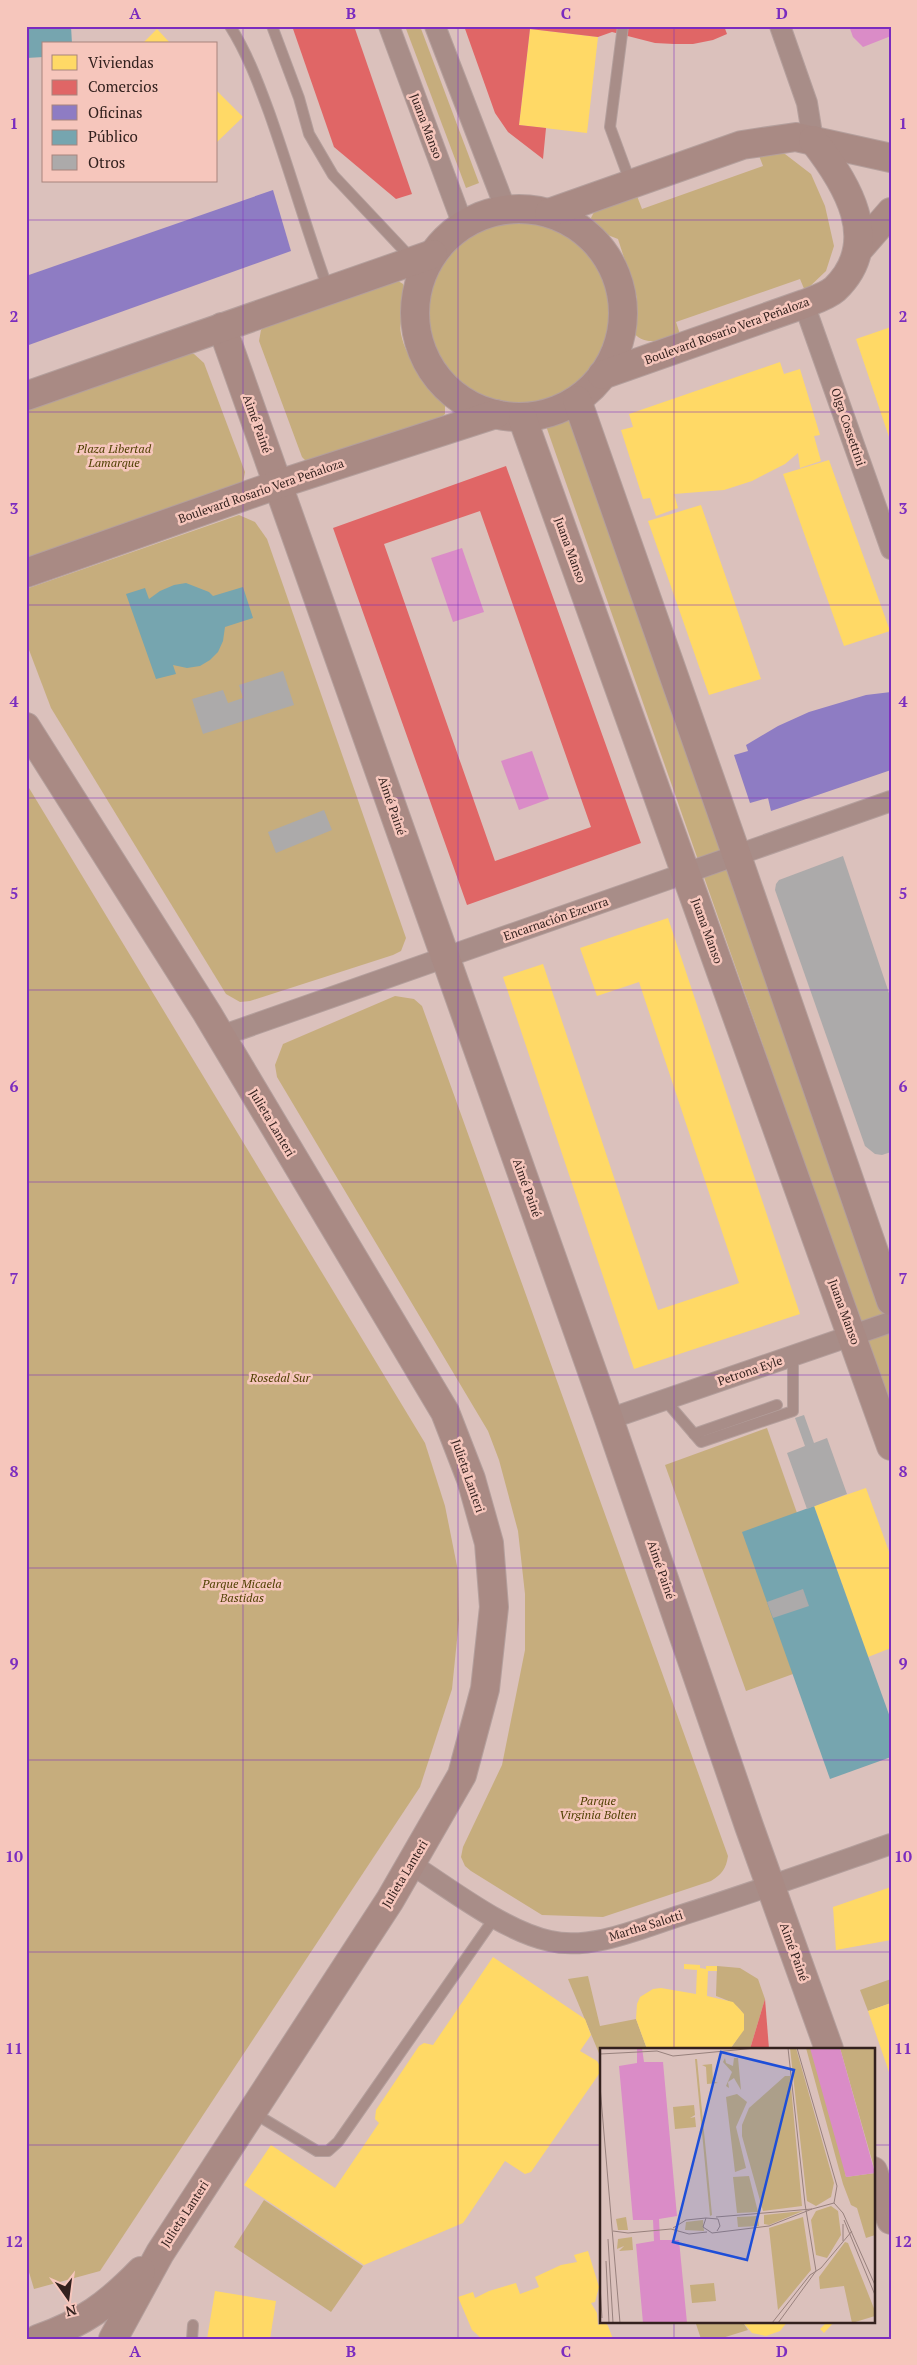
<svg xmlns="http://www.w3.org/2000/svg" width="917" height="2365" viewBox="0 0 917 2365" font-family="'PT Serif',serif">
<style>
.green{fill:#c6ad7d}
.water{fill:#da8cc7}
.homes{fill:#ffd966}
.shops{fill:#e06666;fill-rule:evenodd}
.offices{fill:#8e7cc3}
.public{fill:#76a5af}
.building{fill:#acaaaa}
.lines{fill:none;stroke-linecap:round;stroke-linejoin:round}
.lane-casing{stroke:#b49f9c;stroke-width:12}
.street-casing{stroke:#b49f9c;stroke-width:22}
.secondary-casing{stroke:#b49f9c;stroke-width:30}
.lane{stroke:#a88d88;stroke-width:10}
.street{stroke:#a88d88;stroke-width:20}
.secondary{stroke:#a98a84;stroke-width:28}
.grid{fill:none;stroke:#7b2cbf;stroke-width:1;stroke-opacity:0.55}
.labels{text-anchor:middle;stroke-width:5;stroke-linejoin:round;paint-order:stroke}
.street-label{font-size:12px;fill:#33211e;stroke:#f6c6bc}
.park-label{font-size:12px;font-style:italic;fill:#4f3f00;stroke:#f6c6bc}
.inset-road{fill:none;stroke:#98817d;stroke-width:1}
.view{fill:#1d4ed8;fill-opacity:0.15;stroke:#1d4ed8;stroke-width:2.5}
.inset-edge{fill:none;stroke:#33211e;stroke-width:2.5}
.neatline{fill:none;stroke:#7b2cbf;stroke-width:2}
.grid-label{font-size:16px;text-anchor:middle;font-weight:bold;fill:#7b2cbf}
</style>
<rect width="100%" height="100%" fill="#dbc1bc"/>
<g class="green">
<polygon points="405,26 420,26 479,183 466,188"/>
<path d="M758 153 785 154 811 174 825 206 834 246 826 271 805 291 800 279 676 322 680 334C661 340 645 348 631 330L637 298 618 239 595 230 591 218 595 210 637 196 642 209 763 166Z"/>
<circle cx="517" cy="313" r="93"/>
<path d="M395 279 403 284C410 301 398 317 401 334 406 360 429 385 445 405V414L437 421 308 463 302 457 259 341 261 330 269 324Z"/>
<polygon points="181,353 194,354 204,363 245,472 243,483 26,567 26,408"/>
<polygon points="571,414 891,1327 891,1411 545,423"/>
<polygon points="239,515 255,522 267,539 406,938 401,951 393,955 250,1001 240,1002 226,994 51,708 26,642 26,589"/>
<polygon points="26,783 425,1443 445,1506 458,1571 459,1620 452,1689 420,1787 100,2271 34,2289 26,2262"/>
<path d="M395 996 414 999 422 1006 728 1856C726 1869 722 1874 711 1881L603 1917 542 1915 471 1871 465 1866 461 1857 463 1847 502 1765 525 1650V1594L518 1531 499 1460 488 1431 277 1077 275 1065 283 1044Z"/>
<polygon points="767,1428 797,1513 793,1674 746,1691 665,1465"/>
<path d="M717 1966 740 1968 758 1979 765 1999 750 2049H730C751 2022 750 2007 716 1996Z"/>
<polygon points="588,1976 600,2026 636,2019 647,2049 601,2049 601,2058 568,1979"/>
<polygon points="891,1979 891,2003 868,2011 860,1990"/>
<polygon points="264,2200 363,2266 331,2312 234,2247"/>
<polygon points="695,2321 742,2321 748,2330 719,2339 701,2339"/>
</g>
<g class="water">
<polygon points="849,26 891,26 891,36 863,47 853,37"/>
<polygon points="462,548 484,612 453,622 431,558"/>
<polygon points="532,751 549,799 519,810 501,761"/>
</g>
<g class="homes">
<polygon points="157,29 171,44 142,44"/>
<polygon points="530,29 598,37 587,133 519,125"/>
<polygon points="216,90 243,117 216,143"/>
<polygon points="891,327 891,440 890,440 856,339"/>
<polygon points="780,362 784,374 800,369 820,435 814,436 821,461 800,468 798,453 785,464 752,481 724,490 674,494 678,508 656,516 650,498 643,499 621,430 633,427 629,414"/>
<polygon points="829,460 890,631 844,646 783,474"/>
<polygon points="701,505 761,679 709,695 648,521"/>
<polygon points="668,918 800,1314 634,1369 503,977 543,964 658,1310 739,1283 639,982 597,996 580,948"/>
<polygon points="866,1488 891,1557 891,1648 868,1657 814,1506"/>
<polygon points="891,1887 891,1940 836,1950 833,1907"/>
<polygon points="493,1957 585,2019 591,2035 580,2051 597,2061 601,2068 599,2074 531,2172 525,2174 505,2161 463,2223 364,2265 244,2185 271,2145 335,2188 379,2123 375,2119 376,2110 419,2046 424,2043 433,2045"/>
<polygon points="684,1964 700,1965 700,1968 706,1969 706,1966 717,1966 717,1971 708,1971 707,1996 733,2002 744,2014 744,2030 730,2049 647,2049 636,2019 637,2004 640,1997 653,1989 661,1988 696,1994 697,1970 684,1969"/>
<polygon points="891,2003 891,2075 890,2075 868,2011"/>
<polygon points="588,2251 599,2287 595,2302 591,2303 597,2313 598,2325 605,2322 608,2326 613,2339 482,2339 472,2330 458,2297 473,2292 475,2298 489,2291 516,2283 520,2294 539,2287 535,2277 561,2265 577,2262 574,2255"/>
<polygon points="215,2291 276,2301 270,2339 207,2339"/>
<polygon points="742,2321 788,2321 780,2331 766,2336 752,2333"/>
<polygon points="828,2321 835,2321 824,2333 820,2329"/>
</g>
<g class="shops">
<polygon points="292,26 354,26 412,194 396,199 334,147"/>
<polygon points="464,26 724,26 727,34 713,40 693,44 674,44 655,43 612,32 598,37 530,29 519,125 546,128 543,159 508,132 495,113"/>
<path d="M506 466 641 843 467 905 333 528ZM480 511 591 827 495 861 384 544Z"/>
<polygon points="765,1999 769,2049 750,2049"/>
</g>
<g class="offices">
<polygon points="273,190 291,251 26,346 26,276"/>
<polygon points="891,692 891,770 771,811 768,798 750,803 734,755 748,751 746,745 778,726 809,712 866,695"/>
</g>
<g class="public">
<polygon points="26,26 71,26 72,44 44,44 44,57 26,58"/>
<polygon points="186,583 209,592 213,596 243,587 253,618 225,627 223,641 218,652 210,660 200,666 187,668 173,665 176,674 156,679 126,594 145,588 149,599 160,591 174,585"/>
<polygon points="814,1506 891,1720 891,1757 830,1779 742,1532"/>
</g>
<g class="building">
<polygon points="283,671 294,705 203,734 192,699 223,690 228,703 243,698 239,685"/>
<polygon points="324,810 332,830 276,853 268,832"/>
<polygon points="843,856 891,999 891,1152 882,1155 875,1154 865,1146 775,890 776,884 779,880"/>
<polygon points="804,1415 814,1443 827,1438 847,1494 807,1509 787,1453 805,1446 795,1418"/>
<polygon points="803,1589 809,1606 773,1618 767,1602"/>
</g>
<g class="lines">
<defs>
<g id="lane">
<path d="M230 26C247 53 258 82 269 112 290 171 307 231 328 289"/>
<polyline points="272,26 299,98 309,134 333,175 412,259"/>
<polyline points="623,26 610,127 631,184"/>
<polyline points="665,1400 701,1442 793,1411 793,1356"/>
<polyline points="694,1434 777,1405"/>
<polyline points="252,2112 317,2151 328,2151 338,2142 495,1917"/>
<polyline points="192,2339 193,2325"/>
</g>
<g id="street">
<polyline points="389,26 463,225"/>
<polyline points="435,26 506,210"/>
<polyline points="780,26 807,103 813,140"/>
<polyline points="804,304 891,549"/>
<polyline points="221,1036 891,801"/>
<polyline points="609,1419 891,1322"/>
<path d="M411 1864C452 1890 504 1931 550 1941 591 1951 644 1927 682 1915 752 1893 822 1868 891 1844"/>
</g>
<g id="secondary">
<circle cx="519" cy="313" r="104"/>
<polyline points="549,213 742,145 796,137 891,158"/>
<polyline points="858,250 891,212"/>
<polyline points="222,327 609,1419 749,1826 829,2049"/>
<path d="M602 375 804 304C814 300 827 296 835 289 884 242 846 182 813 140"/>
<polyline points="26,396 433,254"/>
<polyline points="577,400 737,856 891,1301"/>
<polyline points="522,417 891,1446"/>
<polyline points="26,573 279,484 496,414"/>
<polyline points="26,727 207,1013 445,1412 471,1479 489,1543 494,1607 485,1689 462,1775 390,1900 160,2253 113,2339"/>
<polyline points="873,2171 891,2220"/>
<path d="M38 2339C83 2323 108 2305 141 2271"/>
</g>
</defs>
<use href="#lane" class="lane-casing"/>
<use href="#street" class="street-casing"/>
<use href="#secondary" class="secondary-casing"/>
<use href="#lane" class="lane"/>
<use href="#street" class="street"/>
<use href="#secondary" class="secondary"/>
</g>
<path class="grid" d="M243 26V2339M458 26V2339M674 26V2049M26 220H891M26 412H891M26 605H891M26 798H891M26 990H891M26 1182H891M26 1375H891M26 1568H891M26 1760H891M26 1952H891M26 2145H601M873 2145H891M674 2321V2339"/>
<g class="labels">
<g class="street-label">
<text transform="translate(426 126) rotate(69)" y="4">Juana Manso</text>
<text transform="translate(727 331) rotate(-20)" y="4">Boulevard Rosario Vera Peñaloza</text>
<text transform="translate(257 424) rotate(70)" y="4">Aimé Painé</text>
<text transform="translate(848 427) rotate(71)" y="4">Olga Cossettini</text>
<text transform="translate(261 491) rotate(-19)" y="4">Boulevard Rosario Vera Peñaloza</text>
<text transform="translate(570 550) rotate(70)" y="4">Juana Manso</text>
<text transform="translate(392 806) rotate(71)" y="4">Aimé Painé</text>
<text transform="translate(556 919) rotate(-19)" y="4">Encarnación Ezcurra</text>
<text transform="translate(707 931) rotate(70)" y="4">Juana Manso</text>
<text transform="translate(272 1123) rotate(59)" y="4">Julieta Lanteri</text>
<text transform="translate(527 1188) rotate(70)" y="4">Aimé Painé</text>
<text transform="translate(844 1312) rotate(70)" y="4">Juana Manso</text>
<text transform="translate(750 1371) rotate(-19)" y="4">Petrona Eyle</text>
<text transform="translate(468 1476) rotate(71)" y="4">Julieta Lanteri</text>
<text transform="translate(661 1570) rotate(71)" y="4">Aimé Painé</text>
<text transform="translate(405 1874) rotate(-59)" y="4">Julieta Lanteri</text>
<text transform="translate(646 1926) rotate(-17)" y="4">Martha Salotti</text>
<text transform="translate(794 1952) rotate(70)" y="4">Aimé Painé</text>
<text transform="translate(185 2214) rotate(-57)" y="4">Julieta Lanteri</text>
</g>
<g class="park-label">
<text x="114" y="453">Plaza Libertad<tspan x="114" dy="14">Lamarque</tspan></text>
<text x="280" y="1382">Rosedal Sur</text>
<text x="242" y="1588">Parque Micaela<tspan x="242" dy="14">Bastidas</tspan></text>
<text x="598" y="1805">Parque<tspan x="598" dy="14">Virginia Bolten</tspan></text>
</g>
</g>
<g transform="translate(600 2048)">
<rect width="275" height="275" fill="#dbc1bc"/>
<path d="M190 0H196L234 135 231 149 216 158 207 153ZM206 0H223L246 129 275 125V187L266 190 257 160 251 157 243 136ZM240 0H275V123ZM125 10 126 15 133 18 134 10H138L141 42 134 30 128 34 129 40 126 38 132 24 123 14ZM95 11H97L112 167 110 168ZM112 16 113 33 118 35 107 36 106 19 102 17ZM185 28H190L202 158 163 163 142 88V77L149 60ZM137 46 147 54 136 79 146 120 135 124 126 49ZM94 57 95 67 90 70 95 69 96 79 75 81 73 59ZM149 128 158 164 137 165 133 129ZM231 158 238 163 241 187 227 210 216 207 211 172 216 163ZM203 163 169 177 164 176V167ZM158 168 159 178 138 179 137 169ZM26 169 28 182H18L16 171ZM203 169 211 222 178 262 169 180ZM103 172 104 183 85 182 86 174ZM32 189 33 202 19 203 24 198 17 201 18 191ZM245 194 248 195 275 263V268L252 275 244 238 220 241 219 229ZM114 235 116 253 92 255 90 237Z" fill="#c6ad7d"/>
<path d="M37 0H42L44 14H63L77 168 59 171 60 192H79L87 275H43L36 196 54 193 53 172H33L19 18 37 15ZM210 0H240L275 125 246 129Z" fill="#da8cc7"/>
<path class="inset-road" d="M188 0 205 156 216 223M197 0 237 138 234 155M0 6 57 3 73 8 156 0M0 38 20 275M234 155 243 165 275 237M116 169 212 161 234 155M244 172 275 247M73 180 86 172 106 170M13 183 28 185 71 181 89 186 107 184M117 183 120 178 118 171 106 170 103 179 112 185 169 178 212 161M8 191 13 275M243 193V176M6 213 9 275M0 237 2 270M172 275 210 227 221 220 252 183M178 275 216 223"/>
<path class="view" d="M121 4 194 22 147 212 73 194Z"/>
<rect width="275" height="275" class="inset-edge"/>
</g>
<rect width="917" height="2365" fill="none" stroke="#f6c6bc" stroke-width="55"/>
<rect x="42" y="42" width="175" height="140" fill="#f6c6bc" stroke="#a8847d"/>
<rect x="52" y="55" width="25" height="15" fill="#ffd966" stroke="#a8847d"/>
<text x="88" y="68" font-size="15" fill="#33211e">Viviendas</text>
<rect x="52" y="80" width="25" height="15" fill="#e06666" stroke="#a8847d"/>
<text x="88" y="92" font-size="15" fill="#33211e">Comercios</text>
<rect x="52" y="105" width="25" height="15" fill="#8e7cc3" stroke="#a8847d"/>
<text x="88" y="118" font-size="15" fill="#33211e">Oficinas</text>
<rect x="52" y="130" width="25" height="15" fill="#76a5af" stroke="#a8847d"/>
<text x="88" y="142" font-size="15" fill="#33211e">Público</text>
<rect x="52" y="155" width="25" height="15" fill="#acaaaa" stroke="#a8847d"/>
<text x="88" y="168" font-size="15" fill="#33211e">Otros</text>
<g transform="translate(68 2298) rotate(166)" stroke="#f6c6bc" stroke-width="4" paint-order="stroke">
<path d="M0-4L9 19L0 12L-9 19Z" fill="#33211e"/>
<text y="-8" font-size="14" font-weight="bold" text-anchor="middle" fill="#33211e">N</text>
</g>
<rect x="28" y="28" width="862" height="2310" class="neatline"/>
<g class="grid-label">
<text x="135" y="19">A</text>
<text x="351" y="19">B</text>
<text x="566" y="19">C</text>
<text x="782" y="19">D</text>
<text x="14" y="129">1</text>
<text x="903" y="129">1</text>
<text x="14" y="322">2</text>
<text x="903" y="322">2</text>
<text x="14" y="514">3</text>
<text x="903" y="514">3</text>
<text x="14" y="707">4</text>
<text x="903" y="707">4</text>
<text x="14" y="899">5</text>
<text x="903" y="899">5</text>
<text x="14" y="1092">6</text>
<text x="903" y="1092">6</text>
<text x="14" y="1284">7</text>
<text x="903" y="1284">7</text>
<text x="14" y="1477">8</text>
<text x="903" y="1477">8</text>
<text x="14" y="1669">9</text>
<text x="903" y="1669">9</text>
<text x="14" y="1862">10</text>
<text x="903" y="1862">10</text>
<text x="14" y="2054">11</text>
<text x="903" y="2054">11</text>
<text x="14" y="2247">12</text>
<text x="903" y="2247">12</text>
<text x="135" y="2357">A</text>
<text x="351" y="2357">B</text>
<text x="566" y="2357">C</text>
<text x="782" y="2357">D</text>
</g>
</svg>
